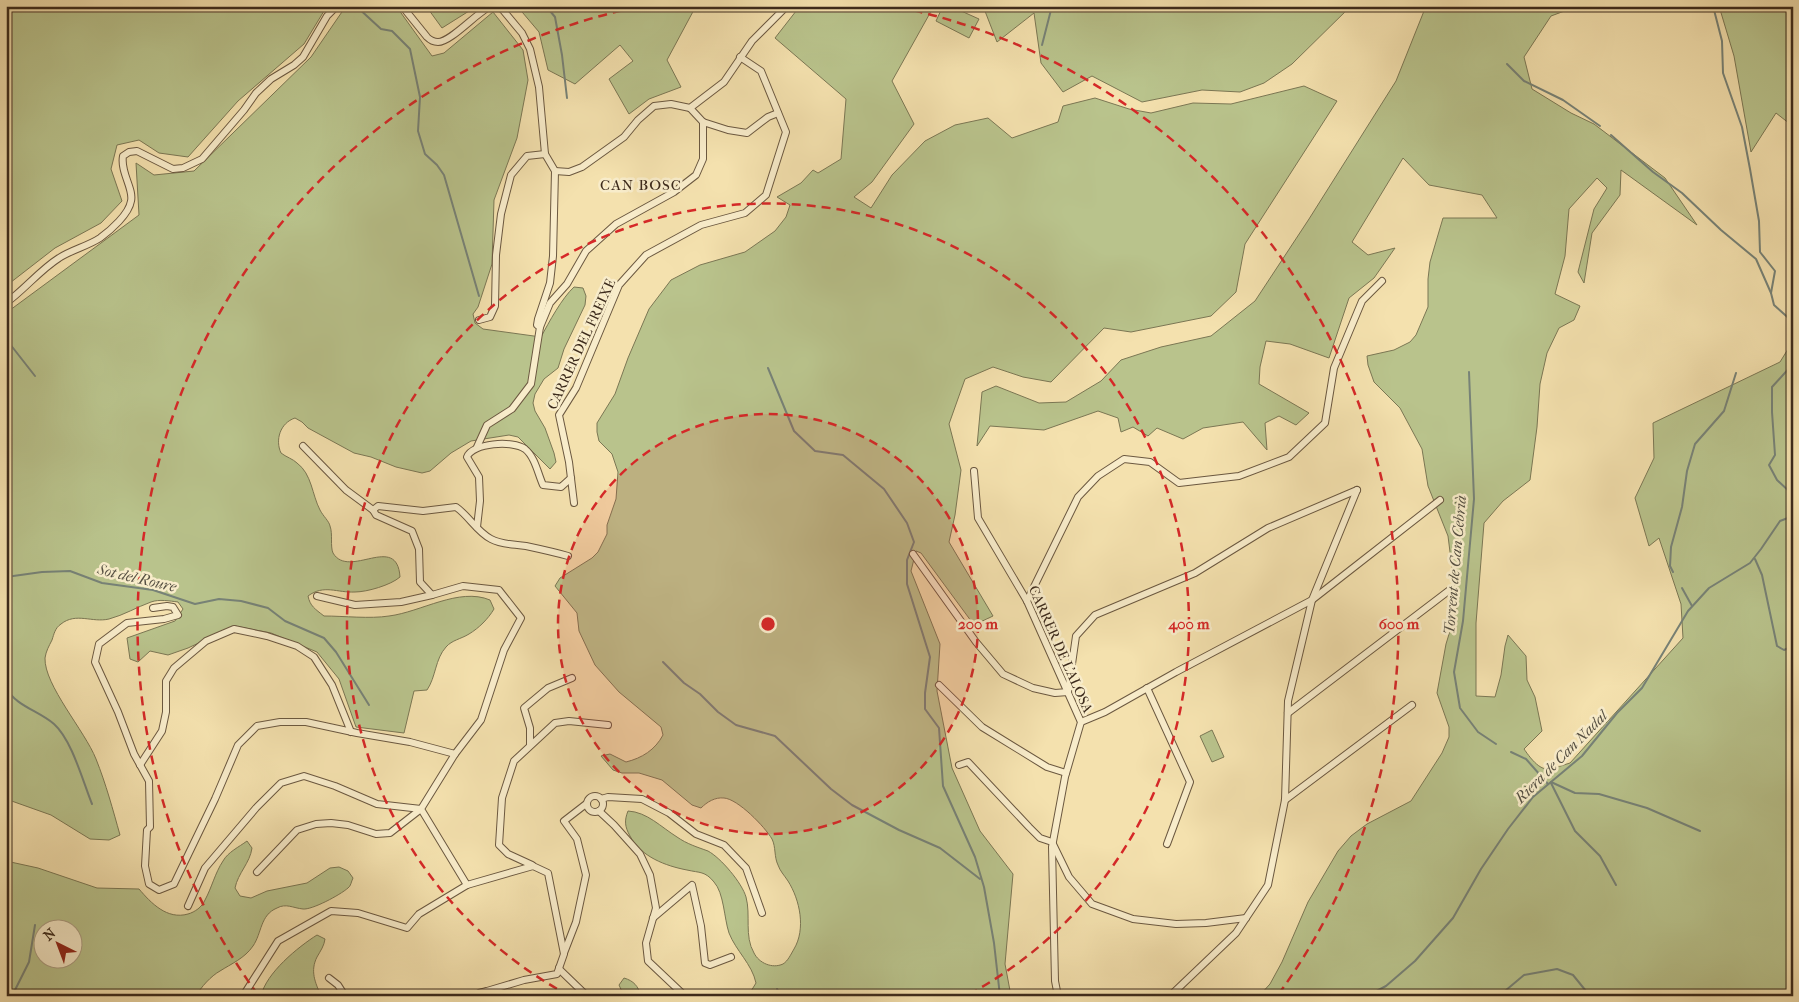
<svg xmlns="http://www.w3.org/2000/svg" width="1799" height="1002" viewBox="0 0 1799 1002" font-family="'IM FELL French Canon',serif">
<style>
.green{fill:#b9c38c;stroke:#7b7754;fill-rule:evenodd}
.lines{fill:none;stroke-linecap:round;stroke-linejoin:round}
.stream{stroke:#778277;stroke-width:2}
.street-casing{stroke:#6b5840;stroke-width:8}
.street{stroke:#f8ecca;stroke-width:6}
.ring{fill:none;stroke:#d62828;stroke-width:2.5;stroke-dasharray:9 6}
.labels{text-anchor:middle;stroke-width:5;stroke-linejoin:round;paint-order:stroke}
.street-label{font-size:14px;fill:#3d2b1c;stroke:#f8ecca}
.neighbourhood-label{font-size:15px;letter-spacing:1px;fill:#3d2b1c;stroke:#f8ecca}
.water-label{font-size:15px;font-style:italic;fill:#554f42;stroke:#f8ecca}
.centre{fill:#d62828;stroke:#f8ecca;stroke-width:2.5}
.ring-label{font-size:15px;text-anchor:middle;font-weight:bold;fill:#d62828;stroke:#f8ecca;stroke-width:5;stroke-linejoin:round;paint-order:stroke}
</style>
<rect width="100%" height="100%" fill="#f4e1ae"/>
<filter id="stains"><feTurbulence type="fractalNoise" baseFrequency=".004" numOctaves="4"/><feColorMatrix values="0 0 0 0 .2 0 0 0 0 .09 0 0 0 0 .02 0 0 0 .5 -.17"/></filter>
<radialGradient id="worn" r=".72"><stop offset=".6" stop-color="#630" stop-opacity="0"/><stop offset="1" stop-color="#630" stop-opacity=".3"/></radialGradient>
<g class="green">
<polygon points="6,6 327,6 304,44 238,101 188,157 159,153 139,140 117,145 111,169 122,201 101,223 55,248 6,286"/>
<path d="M346 6H396L432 56 444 53 493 12 523 50 528 80 517 138 494 200 492 264 478 307 473 314 475 323 483 329 541 337C549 322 562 298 574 287L583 288 586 296 585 305 564 349 558 368 544 379 535 394 533 403 535 411 545 428 554 453 556 462 550 469 518 437 509 435 471 441 451 453 430 471 422 473 396 467 371 457 354 453 308 428 302 422 295 418C280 423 275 440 281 453 286 457 293 459 297 463 312 474 312 495 320 510 323 516 329 521 330 526 333 534 330 546 333 553 349 580 397 532 400 577 391 585 367 592 355 592 337 593 324 584 308 596 310 606 315 609 324 616 344 616 370 619 389 616 421 612 459 587 490 600L494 609C488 619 479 628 469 634 461 639 452 640 446 647 435 659 436 677 427 690L414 691 404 733 356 727 339 679 317 652 271 633 235 626 188 648 168 655 150 651 138 662 130 659 127 638 175 621 183 609 178 602C170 601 159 599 151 602 137 607 124 615 109 619 92 623 76 612 61 624 55 628 54 634 52 640 49 646 46 651 45 658 44 685 85 731 96 759 106 784 113 810 120 835L109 840 90 839 51 815 6 799V313L139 215 136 163 154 175 194 171 311 57Z"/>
<polygon points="426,6 477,6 442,28"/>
<polygon points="517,6 696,6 667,60 681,87 649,99 629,114 609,79 633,61 620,45 575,84 548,70 539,32"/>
<path d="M800 6H934L892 81 914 124 872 182 854 197 871 208 892 175 925 141 955 125 988 118 1012 138 1058 122 1063 106 1095 98 1129 109 1151 113 1193 103 1231 104 1304 86 1337 101 1245 244 1236 292 1211 316 1131 332 1104 328 1051 382 1023 377 993 367 965 379 949 424 961 470 955 515 949 542 993 616 974 625 921 553 916 551 911 571 940 644 937 691 952 768 980 831 1013 874 1005 964 1011 996H748L756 983C752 964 736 951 729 933 724 918 724 893 714 882 705 871 700 873 687 870 666 866 641 857 630 836 625 827 624 821 628 811 647 812 661 827 677 837 687 844 697 847 708 851 721 858 742 883 746 897 751 915 744 936 754 953 759 963 772 969 783 964 788 961 791 954 794 949 806 929 800 900 788 881 784 875 780 871 778 865 774 857 776 847 772 839 765 827 738 799 724 798 715 797 707 802 701 808L692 805 662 780 639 773H622L613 770 601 756 610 754 626 762C642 758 655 750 663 735L661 727 619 692 595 665 579 631 577 613 555 586 560 578 592 558 598 552 607 534V525L616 499 618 472 612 454 599 441 597 432V423L615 394 628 358 649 309 671 280 700 265 745 252 775 231 786 217 790 205 777 197 801 183 813 170 818 173 841 159 846 99 775 38Z"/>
<polygon points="943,6 950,6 979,19 969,38 936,21"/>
<polygon points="983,6 1351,6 1292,64 1264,83 1240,92 1202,90 1142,102 1092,76 1063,92 1041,63 1034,13 997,42"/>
<path d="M1426 6H1578L1551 16 1524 57 1532 89 1571 113 1594 124 1665 178 1697 225 1621 170 1620 195 1592 233 1584 283 1578 272 1594 209 1607 188 1597 178 1569 209 1565 256 1555 294 1580 306 1574 320 1559 328 1547 353 1540 384 1537 427 1530 480 1503 501 1484 523 1476 623V696L1495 697 1501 675 1505 646 1508 635 1526 656 1527 680 1535 697 1542 731 1524 749C1529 756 1539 771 1550 769 1556 768 1563 765 1570 763L1683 638 1681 604 1659 538 1649 546 1635 498 1654 458 1653 423 1780 362 1793 341V996H1259L1270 984 1282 962 1308 902 1338 851 1351 836 1367 824 1411 801 1442 753 1449 737V727L1437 693 1446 644 1457 608 1448 536 1428 486 1422 449 1400 408 1374 382 1368 365 1367 356 1394 350 1410 342 1416 335 1428 307V279L1430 262 1443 218H1497L1482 195 1429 185 1403 158 1352 242 1368 255 1395 248 1374 278 1349 298 1329 358 1290 344 1266 341 1260 367 1259 384 1309 413 1296 425 1279 416 1265 423 1267 450 1243 422 1203 428 1183 439 1157 428 1148 436 1133 427 1121 432 1118 418 1098 411 1044 430 990 426 977 446 982 392 996 386 1039 403 1066 402 1101 381 1121 360 1161 347 1211 336 1255 301 1309 219 1396 81Z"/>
<polygon points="1719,6 1793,6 1793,122 1790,124 1776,113 1751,152 1734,56"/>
<polygon points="1212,730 1224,757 1212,762 1200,736"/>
<path d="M247 841 252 848C250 863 238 873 235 888L240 896 251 898 267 891 307 883 330 868 339 867 348 871 353 878C351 882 351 886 348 888 340 895 312 910 303 909 293 908 286 903 277 908 260 915 262 933 253 946 245 958 231 964 220 971 211 976 201 987 196 996H6V861L38 868 97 888 139 889C151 903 167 920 188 914 195 912 202 907 205 900 212 887 215 873 223 861 228 852 239 847 247 841ZM42 930H72V960H42Z"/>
<path d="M317 935 325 939C324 946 321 950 317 957 310 971 315 982 321 996H261C266 973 298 947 317 935Z"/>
<path d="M624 978C634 981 638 986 641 996H624L619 985Z"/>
</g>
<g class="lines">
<g class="stream">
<polyline points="356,6 381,29 392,31 410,49 420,97 418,131 425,154 437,165 444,175 479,296"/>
<polyline points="546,6 555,17 562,55 567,98"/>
<polyline points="1713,6 1722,41 1723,73 1742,127 1750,169 1759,221 1760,252 1775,271 1771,293 1774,305 1793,322"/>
<polyline points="1042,45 1052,6"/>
<polyline points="1507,64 1524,81 1563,100 1600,126"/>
<polyline points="1611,135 1653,172 1682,193 1721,230 1756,259 1771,293"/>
<polyline points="6,339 35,376"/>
<polyline points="1793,364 1772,387 1772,412 1775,455 1769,465 1777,480 1791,493 1793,500"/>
<polyline points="768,368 794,431 815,451 843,455 884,489 907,523 914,542 907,560 907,584 930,657 925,693 925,709 939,728 943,786 975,857 984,887 994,943 1000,996"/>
<polyline points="1469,372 1474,499 1463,621 1454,672 1460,708 1478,732 1496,744"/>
<polyline points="1755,559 1762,575 1777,646 1784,650 1793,646"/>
<polyline points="1673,572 1670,566 1671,547 1682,507 1687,471 1695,444 1724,411 1736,373"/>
<polyline points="6,577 42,572 70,571 102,583 153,590 195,604 219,599 241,601 268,608 285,621 324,638 336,652 369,705"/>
<polyline points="1682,588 1692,606"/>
<polyline points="663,662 684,683 700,694 718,712 736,725 775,736 831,789 852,805 899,830 940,848 980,879"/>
<path d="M6 688C16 706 39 711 54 724 72 740 83 782 92 804"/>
<polyline points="1511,752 1526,759 1548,784"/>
<polyline points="1551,782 1575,793 1599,794 1647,808 1700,831"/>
<polyline points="1551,783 1575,831 1600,856 1616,885"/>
<polyline points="777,989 781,996"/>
<polyline points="12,996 29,962 35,925"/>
<polyline points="1367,996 1386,986 1415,961 1453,918 1481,869 1508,829 1533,797 1582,756 1617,713 1642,688 1688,611 1709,588 1750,563 1761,549 1780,521 1793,516"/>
<polyline points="1499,996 1524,975 1557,969 1573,975 1590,996"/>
</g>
<defs>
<g id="street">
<path d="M402 6 427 37C430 40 434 42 438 42 451 42 476 13 491 6"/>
<polyline points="494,6 502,9 522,33 530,49 539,87 545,154 555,171 553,256 550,283 538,319 537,325 540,327"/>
<polyline points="690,108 703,122 728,130 747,133 768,117 778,113"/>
<polyline points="555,171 569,172 582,167 624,137 638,120 654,106 671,104 690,108 724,82 752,41 787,6"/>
<path d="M6 303C25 289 40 270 59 258 71 250 88 246 100 238 111 230 129 214 131 201 134 189 120 172 123 156L129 152 137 151 173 169 183 168 202 159 244 110 256 93 271 79 294 65 303 57 327 16 337 6"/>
<polyline points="479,320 490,317 495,306 496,255 501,214 511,175 527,156 545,154"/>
<polyline points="303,446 346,490 373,510"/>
<polyline points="477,447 487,425 512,409 531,384 540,327 550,303 567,284 586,251 616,224 674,192 696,175 703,159 703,122"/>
<polyline points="974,471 978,518 1027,601 1081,722 1065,777 1052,847 1055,981 1058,996"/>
<polyline points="574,503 569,462 559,415 576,388 619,285 646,255 701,225 745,213 766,195 786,132 761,71 740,57"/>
<path d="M477 527 480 501 479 477 467 457C472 443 513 440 525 449 535 457 538 474 543 485L561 487 571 478"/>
<polyline points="913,554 976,642 1003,674 1033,688 1055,693 1068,692 1076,636 1095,615 1195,573 1268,528 1357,490"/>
<polyline points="317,596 355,605 401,602 432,595"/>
<polyline points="1027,601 1078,497 1098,476 1124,459 1150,462 1179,483 1239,476 1289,457 1325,423 1334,368 1362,301 1382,281"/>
<polyline points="153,608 167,606 173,607 178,615 164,619 127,623 99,644 95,662 118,712 134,754 149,781 150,827 147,830 145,866 149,884 159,890 174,884 215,799 238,745 257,726 280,722 306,722 357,733 410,742 455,754"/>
<polyline points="939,685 982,727 1047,767 1066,773"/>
<polyline points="1147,688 1190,782 1167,844"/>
<polyline points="1288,713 1451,589"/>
<polyline points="1081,722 1105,712 1176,672 1312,600 1440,500"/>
<polyline points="530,745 530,728 524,708 548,688 572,678"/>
<polyline points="140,765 162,731 166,712 166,681 174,668 206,641 234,629 267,636 297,646 314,657 332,685 351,732"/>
<polyline points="959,765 968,762 1029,827 1040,838 1052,842 1069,877 1092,904 1133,919 1176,924 1206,923 1246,918"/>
<circle cx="595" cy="804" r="8"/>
<polyline points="601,799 608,797 642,799 669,813 696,834 724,845 746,868 762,913"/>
<polyline points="1285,800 1412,705"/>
<polyline points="599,811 614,825 640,854 650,875 656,908 646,943 648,961 685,996"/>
<polyline points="532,865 508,854 499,845 502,798 514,761 555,723 569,721 608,725"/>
<polyline points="257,872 297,830 316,824 331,823 348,825 376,834 390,833 421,809"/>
<path d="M467 885 421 809 455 754 481 720 504 650 521 618 499 590 463 586 432 595 420 582 419 549 412 531 376 515 373 510 378 506 423 511 456 507C469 516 477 532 491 539 502 545 514 544 526 546 540 549 554 552 568 556"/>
<polyline points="188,906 205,868 256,808 281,783 304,776 335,786 377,804 421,809"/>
<polyline points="653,918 692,885 701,926 705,963 710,965 731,957"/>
<polyline points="564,953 576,922 586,875 577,839 564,821 586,804"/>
<polyline points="559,968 559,969 587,996"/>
<polyline points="329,978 338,985 345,996"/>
<polyline points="243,996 278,941 331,911 358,913 407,928 419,914 467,885 533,866 548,873 564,954 557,974 524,980 487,991 487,996"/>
<polyline points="478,996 479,993 487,991"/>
<polyline points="1170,996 1236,933 1268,885 1285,800 1288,701 1312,600 1357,490"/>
</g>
</defs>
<use href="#street" class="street-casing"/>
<use href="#street" class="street"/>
</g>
<circle cx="768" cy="624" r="210" fill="#d62828" fill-opacity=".12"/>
<g class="ring">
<circle cx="768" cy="624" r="210"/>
<path d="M570 996A421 421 0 1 1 966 996"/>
<path d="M258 995A631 631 0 0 1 637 7M899 7A631 631 0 0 1 1278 995"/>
</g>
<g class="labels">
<g class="street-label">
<text transform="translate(581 344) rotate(-65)" y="5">CARRER DEL FREIXE</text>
<text transform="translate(1061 649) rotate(66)" y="5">CARRER DE L'ALOSA</text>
</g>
<g class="neighbourhood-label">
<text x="641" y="190">CAN BOSC</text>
</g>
<g class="water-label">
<text transform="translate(1455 565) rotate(-85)" y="5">Torrent de Can Cebrià</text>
<text transform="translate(137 578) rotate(13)" y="5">Sot del Roure</text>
<text transform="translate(1561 757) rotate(-45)" y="5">Riera de Can Nadal</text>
</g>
</g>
<circle cx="768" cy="624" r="8" class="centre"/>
<g class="ring-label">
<text x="978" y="629">200 m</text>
<text x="1189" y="629">400 m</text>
<text x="1399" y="629">600 m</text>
</g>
<rect width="1799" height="1002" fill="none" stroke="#f4e1ae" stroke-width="25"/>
<rect x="8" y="8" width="1784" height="987" fill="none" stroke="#3d2b1c" stroke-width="2.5"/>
<rect x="12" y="12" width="1774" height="977" fill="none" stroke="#3d2b1c"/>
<g transform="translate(58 944) rotate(318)"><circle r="24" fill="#f8ecca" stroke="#ad9f84"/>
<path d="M0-4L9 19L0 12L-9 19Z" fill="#8f2418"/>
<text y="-8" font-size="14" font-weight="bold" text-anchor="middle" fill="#3d2b1c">N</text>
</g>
<rect width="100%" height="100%" filter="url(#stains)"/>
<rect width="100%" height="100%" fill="url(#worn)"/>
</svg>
